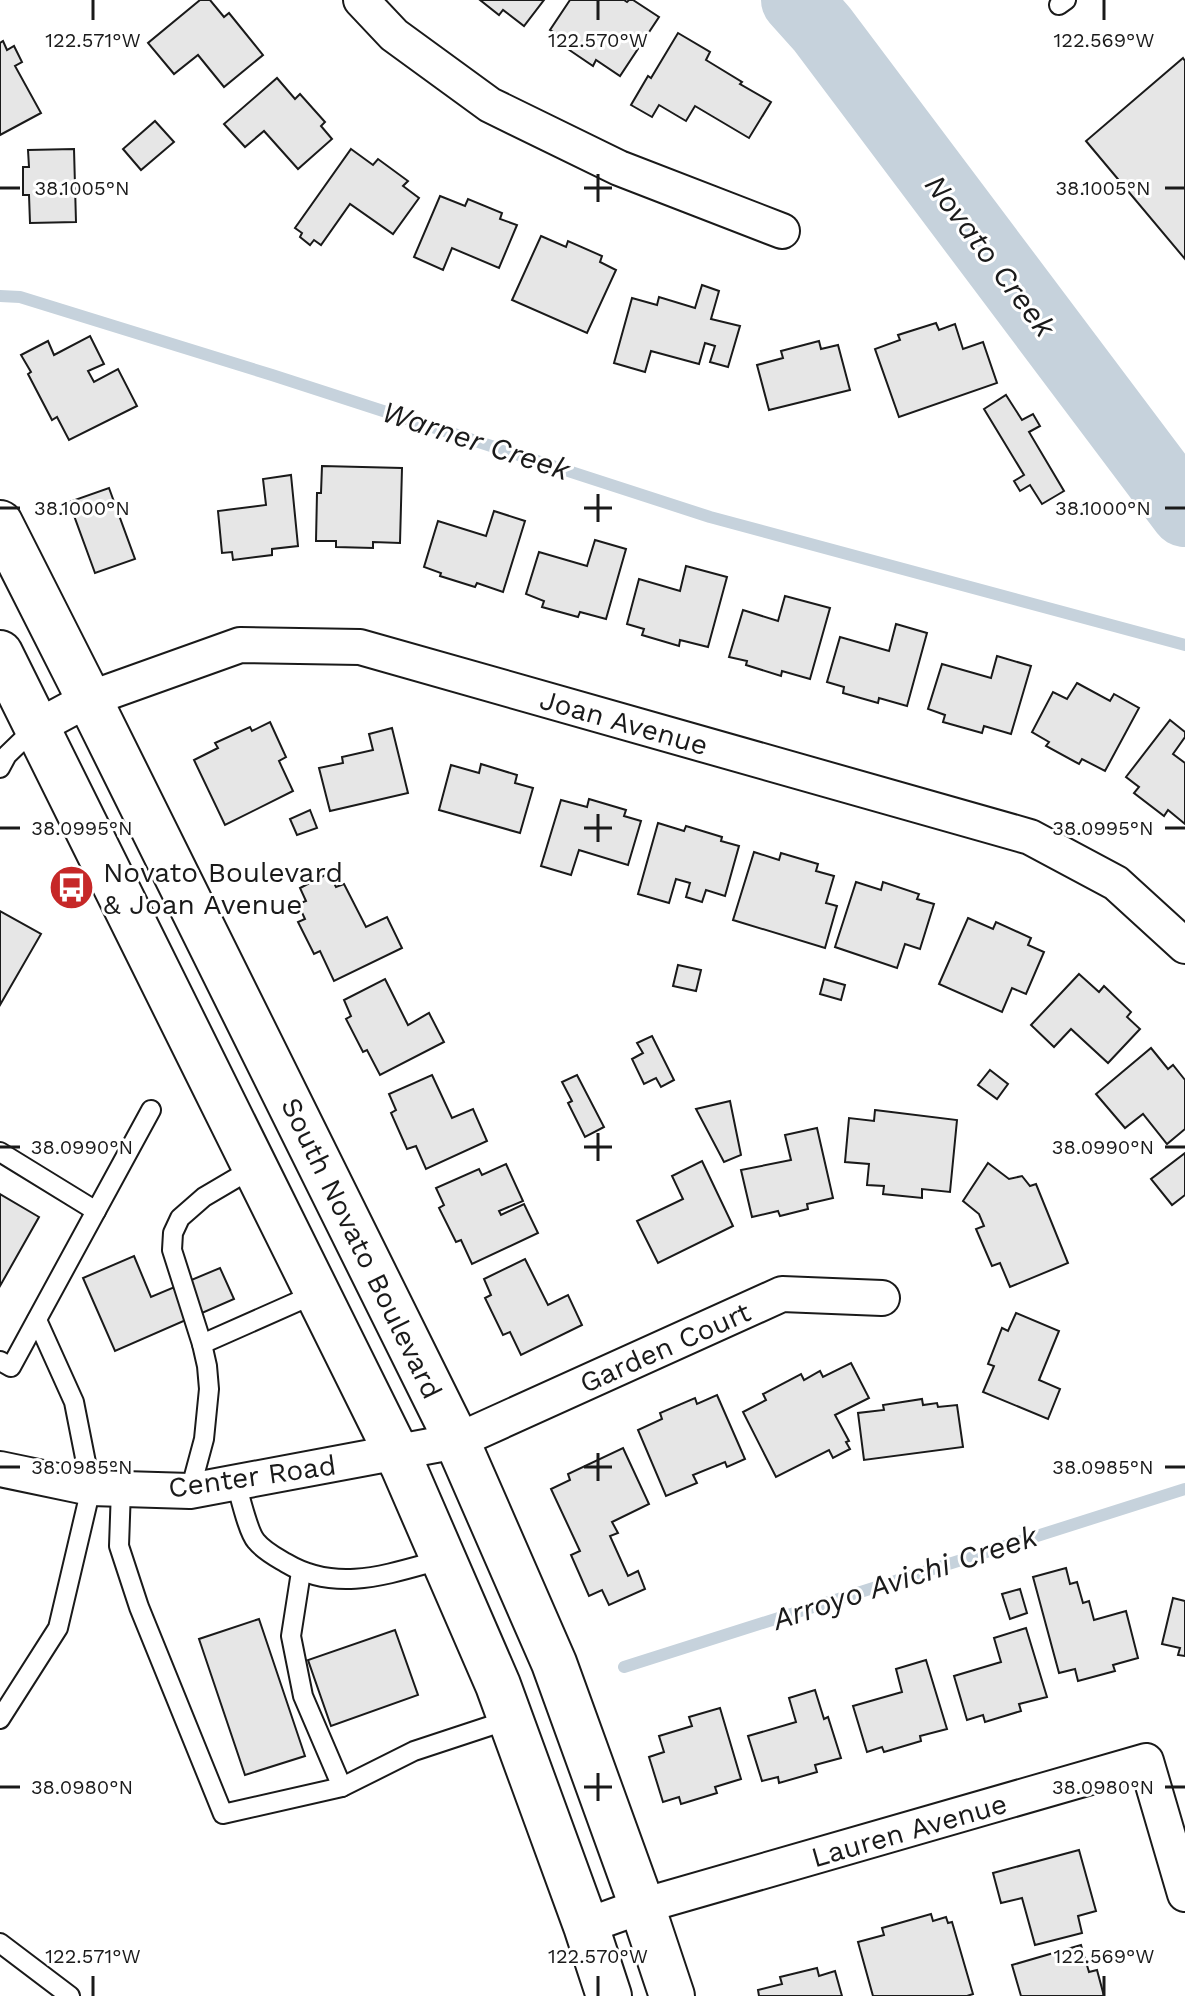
<svg xmlns="http://www.w3.org/2000/svg" width="1185" height="1996" viewBox="0 0 1185 1996" font-family="'Work Sans',sans-serif">
<style>
.lines{fill:none;stroke-linecap:round;stroke-linejoin:round}
.stream{stroke:#c6d2dc;stroke-width:12}
.river{stroke:#c6d2dc;stroke-width:70}
.building{fill:#e6e6e6;stroke:#1a1a1a;stroke-width:2}
.lane-casing{stroke:#1a1a1a;stroke-width:22}
.street-casing{stroke:#1a1a1a;stroke-width:38}
.secondary-casing{stroke:#1a1a1a;stroke-width:48}
.lane{stroke:#fff;stroke-width:18}
.street{stroke:#fff;stroke-width:34}
.secondary{stroke:#fff;stroke-width:44}
.ticks{fill:none;stroke:#1a1a1a;stroke-width:3}
.labels{text-anchor:middle;stroke-width:6;stroke-linejoin:round;paint-order:stroke}
.street-label{font-size:28px;fill:#1a1a1a;stroke:#fff}
.poi-label{font-size:28px;fill:#1a1a1a;stroke:#fff;text-anchor:start}
.water-label{font-size:30px;font-style:italic;fill:#1a1a1a;stroke:#fff}
.ticks-label{font-size:20px;text-anchor:middle;fill:#1a1a1a;stroke:#fff;stroke-width:6;stroke-linejoin:round;paint-order:stroke}
</style>
<rect width="100%" height="100%" fill="#fff"/>
<g class="lines">
<g class="stream">
<polyline points="0,296 20,297 272,375 710,517 1185,645"/>
<polyline points="624,1667 1185,1489"/>
</g>
<polyline class="river" points="796,0 822,29 1185,512"/>
</g>
<g class="building">
<polygon points="200,0 210,0 224,17 229,13 263,55 224,87 198,55 174,74 148,43"/>
<polygon points="480,0 544,0 524,26 503,10 499,15"/>
<polygon points="570,0 624,0 627,2 629,0 633,0 659,17 620,76 596,60 593,66 562,45 565,39 550,30"/>
<polygon points="678,33 710,52 706,60 742,82 740,84 771,102 749,138 695,106 686,121 659,105 652,117 631,105 648,76 651,78"/>
<polygon points="3,41 7,50 14,46 22,62 15,66 41,113 0,135 0,43"/>
<polygon points="1183,58 1185,61 1185,259 1086,141"/>
<polygon points="277,78 295,99 300,94 325,122 321,126 332,139 298,169 264,131 245,147 224,124"/>
<polygon points="155,121 174,142 141,170 123,149"/>
<polygon points="74,149 76,222 30,223 29,195 23,195 23,167 29,167 28,150"/>
<polygon points="351,149 373,165 378,159 408,181 403,186 419,198 393,234 350,204 321,245 314,240 310,245 300,237 302,233 295,228"/>
<polygon points="440,196 465,206 468,199 502,213 500,219 517,225 499,268 452,248 443,270 414,257"/>
<polygon points="541,236 566,247 568,241 602,256 600,262 616,270 587,333 512,300"/>
<polygon points="702,285 719,291 711,319 740,326 728,367 710,362 715,346 705,343 699,364 651,351 645,372 614,363 632,298 657,305 659,297 695,308"/>
<polygon points="936,323 939,330 955,324 963,349 983,342 997,383 899,417 875,349 900,340 898,335"/>
<polygon points="90,336 104,364 88,371 94,382 118,369 137,406 69,440 57,417 52,420 28,374 31,372 21,355 48,341 54,355"/>
<polygon points="819,341 821,349 838,345 850,390 769,410 757,365 783,358 781,351"/>
<polygon points="1006,395 1022,420 1033,414 1040,426 1029,432 1064,491 1042,504 1030,485 1020,491 1014,481 1024,475 984,409"/>
<polygon points="322,466 402,468 400,543 373,542 373,548 336,547 336,541 316,541 317,493 321,493"/>
<polygon points="291,475 298,546 272,549 272,555 233,560 232,552 222,553 218,511 266,505 263,479"/>
<polygon points="109,488 135,559 95,573 69,502"/>
<polygon points="494,511 525,521 503,592 477,583 475,587 440,576 441,573 424,567 438,521 486,536"/>
<polygon points="595,540 626,549 606,619 580,612 578,617 542,607 544,601 526,594 539,552 587,566"/>
<polygon points="686,566 727,577 708,647 680,640 679,646 642,635 644,629 627,624 639,579 680,591"/>
<polygon points="785,596 830,608 810,679 782,671 781,676 746,665 747,661 729,657 743,610 778,621"/>
<polygon points="896,624 927,633 907,706 879,698 878,703 843,693 844,687 827,682 840,637 889,651"/>
<polygon points="997,656 1031,666 1011,734 984,726 982,733 943,722 945,715 928,709 942,664 991,678"/>
<polygon points="1077,683 1110,701 1114,694 1139,708 1105,771 1082,759 1079,764 1046,746 1049,742 1032,732 1053,692 1067,699"/>
<polygon points="1170,720 1185,732 1185,737 1173,754 1185,763 1185,824 1168,810 1164,816 1134,793 1139,787 1126,777"/>
<polygon points="270,722 286,757 279,761 293,791 225,825 194,760 218,748 215,743 250,727 252,731"/>
<polygon points="392,728 408,793 330,811 319,768 343,763 342,757 373,750 369,734"/>
<polygon points="481,764 517,775 515,783 533,788 520,833 439,810 451,765 479,773"/>
<polygon points="589,799 626,810 624,816 641,821 628,865 579,850 571,875 541,866 561,800 587,807"/>
<polygon points="310,810 317,828 297,835 290,819"/>
<polygon points="658,823 684,831 686,826 722,837 721,841 739,846 725,896 706,890 702,902 686,897 690,883 676,879 669,903 638,894"/>
<polygon points="754,852 779,860 781,853 818,864 816,871 834,876 826,903 837,906 825,948 733,920"/>
<polygon points="329,873 336,887 344,884 366,927 387,917 402,948 334,981 320,951 314,954 298,922 305,919 298,904 306,901 300,888"/>
<polygon points="856,882 881,890 883,882 919,894 917,899 934,904 920,949 905,944 897,968 835,947"/>
<polygon points="0,911 41,934 0,1005"/>
<polygon points="968,918 993,929 996,922 1031,938 1028,945 1044,952 1026,994 1012,988 1002,1012 939,984"/>
<polygon points="678,965 701,970 696,991 673,986"/>
<polygon points="1079,974 1099,992 1104,986 1131,1012 1127,1017 1140,1029 1108,1063 1071,1029 1054,1047 1031,1025"/>
<polygon points="385,979 408,1025 429,1013 444,1042 380,1075 367,1050 363,1052 346,1019 351,1016 344,1000"/>
<polygon points="824,979 845,985 841,1000 820,994"/>
<polygon points="652,1036 674,1080 661,1087 656,1078 644,1084 632,1059 643,1053 637,1043"/>
<polygon points="1151,1048 1168,1069 1173,1065 1185,1080 1185,1129 1167,1144 1143,1114 1125,1128 1096,1094"/>
<polygon points="990,1070 1008,1084 997,1099 978,1085"/>
<polygon points="432,1075 452,1118 473,1109 487,1141 426,1169 416,1146 407,1149 391,1113 396,1110 389,1094"/>
<polygon points="577,1075 604,1127 585,1137 568,1103 572,1101 562,1082"/>
<polygon points="730,1101 741,1155 724,1162 696,1109"/>
<polygon points="875,1110 957,1120 950,1192 922,1189 922,1198 883,1194 884,1186 867,1185 869,1164 845,1162 849,1118 874,1121"/>
<polygon points="817,1128 833,1198 807,1204 808,1209 780,1216 778,1211 752,1217 741,1170 791,1160 785,1135"/>
<polygon points="1185,1153 1185,1195 1172,1205 1151,1179"/>
<polygon points="702,1161 733,1226 658,1263 637,1221 683,1199 672,1176"/>
<polygon points="988,1163 1009,1179 1022,1176 1030,1186 1036,1184 1068,1263 1010,1287 1000,1263 992,1266 976,1229 984,1226 979,1214 963,1201"/>
<polygon points="506,1164 523,1201 499,1211 501,1215 524,1204 538,1233 472,1264 461,1240 456,1242 439,1208 444,1205 436,1188 479,1169 482,1175"/>
<polygon points="0,1194 39,1217 0,1286"/>
<polygon points="134,1256 151,1297 220,1268 234,1299 115,1351 83,1278"/>
<polygon points="525,1259 548,1305 568,1295 582,1325 521,1355 510,1332 503,1335 485,1298 491,1295 484,1279"/>
<polygon points="1016,1313 1059,1331 1039,1380 1060,1389 1048,1419 983,1392 994,1366 988,1364 1002,1328 1008,1331"/>
<polygon points="851,1363 869,1398 835,1415 849,1441 846,1442 850,1449 833,1458 829,1450 776,1477 743,1412 766,1400 763,1394 801,1374 804,1380 820,1371 823,1377"/>
<polygon points="717,1395 745,1459 727,1467 725,1462 693,1475 697,1483 666,1496 638,1430 662,1419 660,1413 695,1398 697,1404"/>
<polygon points="922,1399 923,1405 937,1403 938,1407 957,1405 963,1447 864,1460 858,1413 884,1410 883,1405"/>
<polygon points="623,1448 649,1504 612,1522 618,1533 610,1536 628,1576 638,1571 645,1589 609,1605 602,1590 589,1596 571,1555 580,1551 551,1489 570,1480 568,1474"/>
<polygon points="1066,1568 1070,1584 1077,1582 1083,1603 1089,1601 1094,1620 1126,1611 1138,1658 1113,1665 1115,1671 1078,1681 1075,1669 1059,1673 1033,1577"/>
<polygon points="1020,1589 1027,1613 1010,1619 1002,1594"/>
<polygon points="1173,1598 1185,1601 1185,1656 1178,1655 1180,1648 1162,1644"/>
<polygon points="259,1619 305,1756 245,1775 199,1639"/>
<polygon points="1026,1628 1047,1697 1019,1704 1021,1711 985,1722 983,1715 967,1720 954,1676 1001,1662 994,1638"/>
<polygon points="395,1630 418,1695 331,1726 308,1660"/>
<polygon points="926,1660 947,1729 920,1736 921,1741 884,1752 882,1747 867,1752 853,1706 902,1692 896,1669"/>
<polygon points="815,1690 824,1719 828,1717 841,1758 815,1765 817,1772 779,1783 778,1777 762,1781 748,1736 796,1722 789,1698"/>
<polygon points="720,1708 741,1779 715,1787 717,1793 681,1804 679,1797 663,1802 649,1757 664,1752 659,1736 692,1726 689,1717"/>
<polygon points="1079,1850 1096,1911 1078,1916 1082,1933 1035,1945 1022,1898 1001,1903 993,1873"/>
<polygon points="931,1914 933,1921 946,1917 948,1923 952,1922 973,1994 967,1996 873,1996 858,1942 884,1935 882,1928"/>
<polygon points="1081,1945 1089,1972 1097,1970 1104,1996 1021,1996 1012,1965"/>
<polygon points="817,1968 819,1976 835,1971 842,1996 759,1996 758,1990 782,1984 780,1977"/>
</g>
<g class="lines">
<defs>
<g id="lane">
<polyline points="1059,5 1066,0"/>
<polyline points="0,768 7,755 35,728"/>
<polyline points="0,1152 96,1211"/>
<polyline points="202,1344 317,1293"/>
<polyline points="0,1361 11,1367 151,1110"/>
<path d="M236 1483C240 1496 248 1532 256 1541 264 1551 276 1557 286 1563 338 1594 391 1573 444 1559"/>
<polyline points="121,1489 119,1546 139,1607 223,1814 342,1787 414,1751 511,1719"/>
<polyline points="190,1491 204,1439 209,1389 207,1366 202,1344 172,1250 173,1233 180,1218 204,1197 255,1167"/>
<polyline points="301,1572 291,1636 303,1696 342,1787"/>
<polyline points="0,1719 58,1628 91,1488 74,1402 37,1320"/>
<polyline points="0,1943 70,1996"/>
</g>
<g id="street">
<polyline points="361,0 394,35 490,105 619,168 782,231"/>
<polyline points="37,727 89,699 240,645 360,647 1030,837 1116,883 1185,946"/>
<polyline points="0,1469 91,1488 190,1491 457,1441 782,1294 882,1298"/>
<polyline points="586,1926 642,1906 1146,1761 1185,1894"/>
</g>
<g id="secondary">
<polyline points="0,523 89,699 457,1441 554,1663 642,1906 672,1996"/>
<polyline points="0,653 403,1466 498,1685 586,1926 609,1996"/>
</g>
</defs>
<use href="#lane" class="lane-casing"/>
<use href="#street" class="street-casing"/>
<use href="#secondary" class="secondary-casing"/>
<use href="#lane" class="lane"/>
<use href="#street" class="street"/>
<use href="#secondary" class="secondary"/>
</g>
<path class="ticks" d="M93 0V20M598 0V20M1104 0V20M598 174V202M0 188H20M584 188H612M1165 188H1185M598 494V522M0 508H20M584 508H612M1165 508H1185M598 814V842M0 828H20M584 828H612M1165 828H1185M598 1133V1161M0 1147H20M584 1147H612M1165 1147H1185M598 1453V1481M0 1467H20M584 1467H612M1165 1467H1185M598 1773V1801M0 1787H20M584 1787H612M1165 1787H1185M93 1976V1996M598 1976V1996M1104 1976V1996"/>
<defs>
<symbol id="bus-disc" viewBox="-11 -11 22 22"><circle r="9.5" fill="#c62828" stroke="#fff"/><path d="M-5-6H5V4H4V6H2V4H-2V6H-4V4H-5ZM-3.5-4V0h7V-4ZM-3.5 1.2v1.5H-2V1.2ZM2 1.2v1.5H3.5V1.2Z" fill="#fff"/></symbol>
</defs>
<g fill-rule="evenodd">
<use href="#bus-disc" x="46" y="862" width="51" height="51"/>
</g>
<g class="labels">
<g class="street-label">
<text transform="translate(624 722) rotate(16)" y="10">Joan Avenue</text>
<text transform="translate(362 1248) rotate(64)" y="10">South Novato Boulevard</text>
<text transform="translate(665 1347) rotate(-24)" y="10">Garden Court</text>
<text transform="translate(252 1476) rotate(-8)" y="10">Center Road</text>
<text transform="translate(909 1830) rotate(-16)" y="10">Lauren Avenue</text>
</g>
<g class="poi-label">
<text x="103" y="882">Novato Boulevard<tspan x="103" dy="32">&amp; Joan Avenue</tspan></text>
</g>
<g class="water-label">
<text transform="translate(990 256) rotate(53)" y="10">Novato Creek</text>
<text transform="translate(476 441) rotate(18)" y="10">Warner Creek</text>
<text transform="translate(905 1578) rotate(-18)" y="10">Arroyo Avichi Creek</text>
</g>
</g>
<g class="ticks-label">
<text x="93" y="47">122.571°W</text>
<text x="598" y="47">122.570°W</text>
<text x="1104" y="47">122.569°W</text>
<text x="82" y="195">38.1005°N</text>
<text x="1103" y="195">38.1005°N</text>
<text x="82" y="515">38.1000°N</text>
<text x="1103" y="515">38.1000°N</text>
<text x="82" y="835">38.0995°N</text>
<text x="1103" y="835">38.0995°N</text>
<text x="82" y="1154">38.0990°N</text>
<text x="1103" y="1154">38.0990°N</text>
<text x="82" y="1474">38.0985°N</text>
<text x="1103" y="1474">38.0985°N</text>
<text x="82" y="1794">38.0980°N</text>
<text x="1103" y="1794">38.0980°N</text>
<text x="93" y="1963">122.571°W</text>
<text x="598" y="1963">122.570°W</text>
<text x="1104" y="1963">122.569°W</text>
</g>
</svg>
